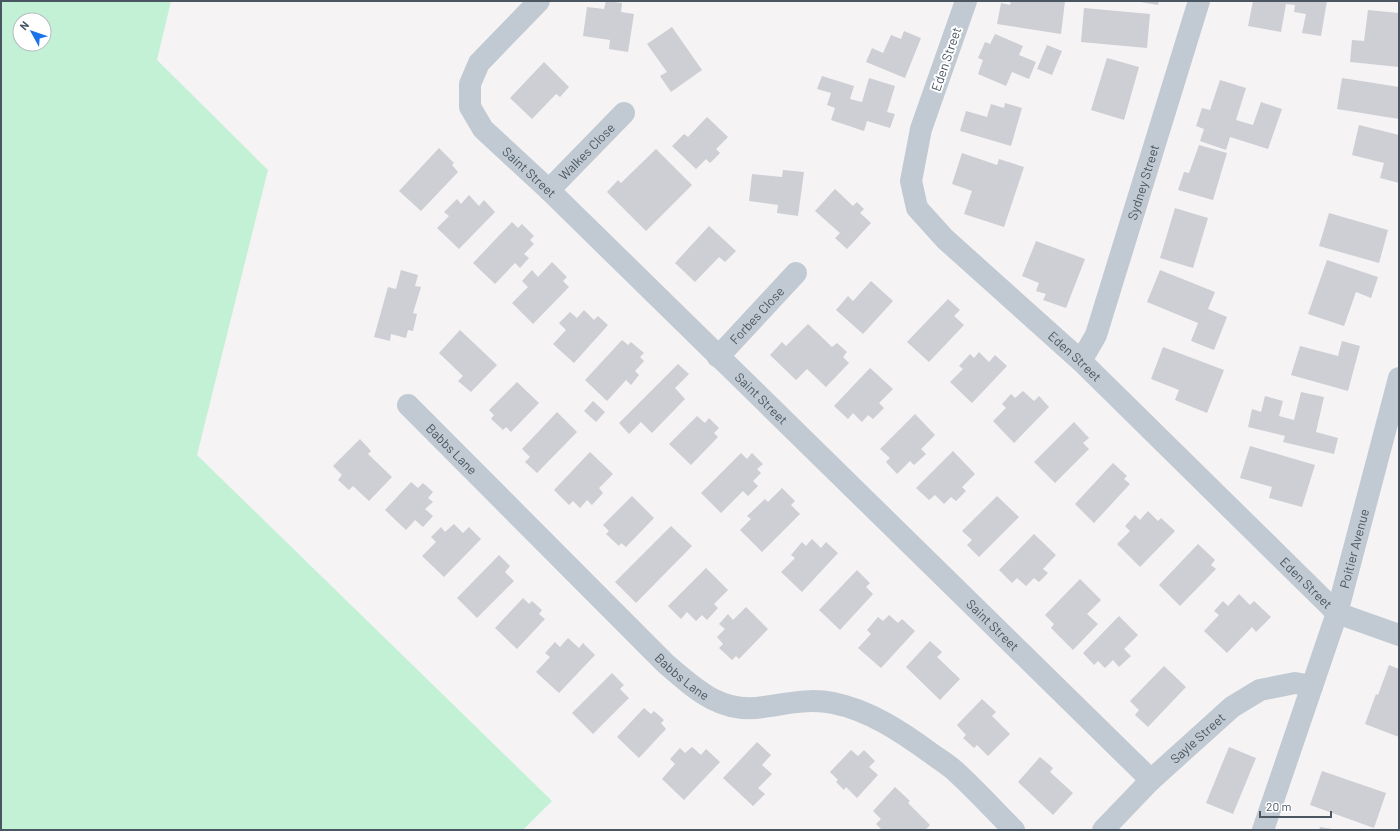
<svg xmlns="http://www.w3.org/2000/svg" width="1400" height="831" viewBox="0 0 1400 831" font-family="Barlow,sans-serif">
<style>
.green{fill:#c3f1d5;fill-rule:evenodd}
.building{fill:#cdcfd5}
.lines{fill:none;stroke-linecap:round;stroke-linejoin:round}
.minor{stroke:#c1cad2;stroke-width:22}
.labels{text-anchor:middle;stroke-width:4;stroke-linejoin:round;paint-order:stroke}
.street-label{font-size:13px;fill:#4a5661;stroke:#fff}
</style>
<rect width="100%" height="100%" fill="#f5f3f3"/>
<path class="green" d="M1 1H171L157 60 268 170 197 455 552 801 523 830H1ZM20 20H44V44H20Z"/>
<g class="building">
<polygon points="606,1 622,3 621,12 634,14 628,52 609,49 610,40 583,36 587,7 604,9"/>
<polygon points="1011,1 1065,1 1061,34 997,24 1001,3 1010,5"/>
<polygon points="1135,1 1159,1 1158,5"/>
<polygon points="1253,1 1327,1 1321,36 1302,33 1306,14 1294,12 1295,5 1286,4 1281,32 1248,26"/>
<polygon points="1084,8 1150,14 1147,48 1081,42"/>
<polygon points="1368,10 1399,13 1399,67 1350,62 1352,40 1364,41"/>
<polygon points="672,27 702,70 671,92 660,76 667,72 647,44"/>
<polygon points="904,31 921,38 905,78 866,62 872,48 883,53 891,35 901,39"/>
<polygon points="995,34 1023,46 1019,55 1036,62 1029,79 1012,72 1006,86 978,74 983,60 978,58 985,42 990,44"/>
<polygon points="1047,45 1062,51 1052,75 1037,69"/>
<polygon points="1107,58 1139,67 1124,120 1091,110"/>
<polygon points="544,62 569,87 560,97 556,94 532,119 510,98"/>
<polygon points="822,76 854,86 850,99 862,102 869,78 895,86 887,112 895,114 890,128 867,121 864,131 831,120 835,108 827,105 831,93 817,89"/>
<polygon points="1342,78 1399,87 1399,119 1337,109"/>
<polygon points="1220,80 1246,88 1236,120 1253,125 1261,102 1282,109 1268,149 1230,137 1226,150 1200,141 1204,129 1196,126 1202,108 1210,110"/>
<polygon points="1005,103 1022,108 1011,146 960,131 966,111 987,117 991,104 1004,108"/>
<polygon points="707,117 728,137 716,149 720,153 710,163 706,159 696,169 672,146 684,134 688,137"/>
<polygon points="1359,125 1399,135 1399,183 1380,178 1384,163 1352,155"/>
<polygon points="1199,145 1227,153 1213,200 1178,190 1184,172 1189,173"/>
<polygon points="439,148 454,163 452,165 458,172 421,211 399,191"/>
<polygon points="656,149 692,185 646,231 607,192 618,180 621,183"/>
<polygon points="962,153 997,165 999,159 1024,167 1004,227 964,214 972,191 952,184"/>
<polygon points="783,170 804,172 798,216 777,213 778,205 749,201 752,174 782,177"/>
<polygon points="835,189 853,206 857,202 864,209 860,213 871,223 847,249 835,238 840,233 815,211"/>
<polygon points="469,195 479,206 484,200 495,212 459,249 437,228 449,216 444,212 457,199 461,204"/>
<polygon points="1175,208 1208,218 1193,268 1160,258"/>
<polygon points="1329,213 1388,230 1379,263 1319,246"/>
<polygon points="512,222 518,228 522,224 534,236 530,240 534,244 524,254 529,258 520,268 515,263 495,284 473,263"/>
<polygon points="709,226 736,251 725,262 719,257 695,282 675,263"/>
<polygon points="1036,241 1085,259 1066,308 1043,300 1046,294 1036,291 1039,283 1022,276"/>
<polygon points="1327,260 1378,277 1371,298 1356,292 1344,326 1308,314"/>
<polygon points="552,262 567,277 563,281 569,287 533,324 512,303 528,287 522,281 532,270 538,277"/>
<polygon points="401,270 418,275 415,286 421,287 413,313 417,314 413,331 408,330 406,338 391,334 390,341 374,337 388,287 396,289"/>
<polygon points="1160,270 1215,292 1208,309 1227,317 1214,350 1191,341 1198,323 1147,302"/>
<polygon points="871,281 893,301 863,334 836,310 848,296 853,301"/>
<polygon points="948,299 960,310 954,316 964,325 929,362 907,342"/>
<polygon points="584,310 594,320 598,316 608,325 574,363 553,344 566,330 559,323 570,312 577,318"/>
<polygon points="808,324 832,347 837,343 847,352 843,357 849,363 826,387 807,369 796,380 770,355 782,342 786,346"/>
<polygon points="460,330 497,365 471,392 458,381 463,376 439,353"/>
<polygon points="622,340 628,345 631,342 644,353 640,357 644,361 635,371 639,375 631,385 626,380 607,401 585,380"/>
<polygon points="1342,341 1360,346 1348,391 1291,375 1300,346 1338,356"/>
<polygon points="1163,347 1224,370 1207,413 1175,400 1179,390 1151,379"/>
<polygon points="979,352 989,362 995,355 1007,366 972,403 950,382 963,369 959,366 970,354 974,358"/>
<polygon points="678,364 689,374 675,388 685,399 652,433 641,422 629,434 619,423"/>
<polygon points="870,368 893,389 879,403 884,408 873,419 868,415 862,422 853,413 848,419 834,406"/>
<polygon points="517,382 539,403 511,432 506,427 503,430 491,419 494,415 489,410"/>
<polygon points="1023,391 1034,401 1039,396 1049,407 1014,443 993,421 1006,408 1002,404 1011,394 1015,398"/>
<polygon points="1301,392 1324,397 1316,432 1338,438 1334,454 1283,442 1285,436 1248,427 1252,409 1261,412 1265,396 1283,401 1279,416 1294,420"/>
<polygon points="593,401 605,412 596,422 584,411"/>
<polygon points="557,412 577,432 537,473 525,462 530,457 522,449"/>
<polygon points="915,414 935,435 921,449 926,454 914,465 910,461 897,474 886,462 890,458 880,449"/>
<polygon points="697,416 705,423 709,418 719,428 714,433 718,437 691,465 669,444"/>
<polygon points="1074,422 1089,438 1083,443 1089,449 1055,483 1034,462"/>
<polygon points="360,439 371,451 368,454 392,477 369,501 353,486 349,490 338,480 342,475 333,466"/>
<polygon points="1250,446 1315,465 1302,507 1269,498 1272,487 1240,478"/>
<polygon points="953,451 975,474 962,487 966,491 956,501 951,497 944,504 935,495 929,500 916,488"/>
<polygon points="590,452 613,474 599,488 603,493 592,505 587,500 580,508 573,501 569,505 554,490"/>
<polygon points="741,453 747,459 752,453 763,464 757,469 761,473 753,481 758,486 748,496 743,491 721,513 701,493"/>
<polygon points="1113,463 1127,476 1124,479 1130,484 1094,523 1075,504"/>
<polygon points="411,482 418,488 423,483 433,492 428,498 433,502 425,509 433,516 423,527 415,520 406,530 385,510"/>
<polygon points="782,488 795,501 791,505 800,514 762,552 740,530 751,519 747,516 765,499 768,502"/>
<polygon points="632,496 654,518 626,547 621,543 619,546 606,534 609,531 603,525"/>
<polygon points="997,496 1019,517 979,557 967,545 972,540 962,531"/>
<polygon points="1148,511 1158,521 1161,518 1175,531 1140,567 1117,544 1130,531 1125,526 1135,515 1140,520"/>
<polygon points="454,524 463,533 469,527 481,539 444,577 422,556 436,542 431,537 441,527 445,532"/>
<polygon points="671,526 692,546 636,603 615,582"/>
<polygon points="1034,534 1056,555 1043,569 1048,573 1039,582 1034,578 1026,586 1017,578 1012,583 999,570"/>
<polygon points="812,539 821,548 826,542 838,553 802,592 781,572 795,558 791,555 802,542 806,546"/>
<polygon points="1198,544 1215,560 1211,565 1216,569 1180,606 1159,585"/>
<polygon points="499,555 510,566 505,572 514,581 477,618 457,598"/>
<polygon points="706,568 728,590 714,604 718,608 707,620 702,615 696,621 687,612 681,619 668,606"/>
<polygon points="857,570 870,583 866,587 873,594 840,630 819,610"/>
<polygon points="1080,579 1101,600 1087,614 1098,624 1073,650 1051,628 1054,624 1045,615"/>
<polygon points="1239,594 1250,605 1254,601 1271,617 1256,632 1252,627 1227,653 1204,631 1219,615 1214,611 1223,601 1228,606"/>
<polygon points="523,598 529,604 532,601 542,610 539,614 545,619 517,649 495,628"/>
<polygon points="746,607 768,629 739,659 736,656 732,660 719,648 723,644 717,637 725,629 719,624 728,614 733,620"/>
<polygon points="889,615 898,623 902,619 915,631 881,668 858,648 871,634 867,630 878,617 883,621"/>
<polygon points="1119,616 1138,635 1124,649 1131,656 1119,667 1113,660 1105,668 1098,661 1094,665 1083,653"/>
<polygon points="568,638 579,648 583,643 595,655 559,693 536,672 550,657 545,653 555,642 560,647"/>
<polygon points="930,641 942,652 937,657 960,679 940,700 906,667"/>
<polygon points="1389,665 1399,669 1399,737 1365,724 1376,694 1378,695"/>
<polygon points="1164,666 1186,687 1148,727 1135,715 1139,710 1130,701"/>
<polygon points="612,673 624,685 620,689 629,698 593,734 572,713"/>
<polygon points="982,699 996,712 992,716 1010,734 988,756 977,745 974,748 963,738 966,735 957,725"/>
<polygon points="644,708 651,714 654,711 664,720 661,723 666,729 639,758 617,737"/>
<polygon points="757,742 771,755 762,765 772,774 758,788 765,794 753,806 723,778"/>
<polygon points="692,747 701,755 706,749 720,762 684,800 662,779 675,764 670,759 680,748 685,753"/>
<polygon points="1229,747 1256,758 1233,814 1206,803"/>
<polygon points="851,750 858,756 864,750 875,761 869,767 878,775 857,798 846,787 844,790 836,782 838,780 830,772"/>
<polygon points="1040,757 1053,768 1050,772 1073,793 1053,815 1018,782"/>
<polygon points="1322,771 1386,793 1374,828 1310,805"/>
<polygon points="895,787 910,801 908,803 930,825 925,830 882,830 876,824 881,819 873,811"/>
<polygon points="1320,827 1332,829 1331,830 1319,830"/>
</g>
<g class="lines">
<g class="minor">
<path id="s1" d="M539 1 479 63 470 84V107L483 129 549 190 1151 780"/>
<path id="s2" d="M966 1 921 129 911 181 917 208 945 239 1081 361 1337 613 1399 635"/>
<path id="s3" d="M549 190 624 113"/>
<path id="s4" d="M718 357 796 273"/>
<path id="s5" d="M1081 361 1096 335 1199 1"/>
<path id="s6" d="M408 405 665 663C695 689 721 714 763 707 786 704 809 698 833 703 869 710 902 732 932 754 939 759 947 764 954 770 975 789 994 810 1014 830"/>
<path id="s7" d="M1103 830 1151 780 1232 707 1260 690 1295 683 1312 686"/>
<path id="s8" d="M1263 830 1337 613 1399 378"/>
</g>
</g>
<g class="labels">
<g class="street-label">
<text transform="translate(946 59) rotate(-71)" y="5">Eden Street</text>
<text dy="5" stroke="none"><textPath href="#s3" startOffset="54">Walkes Close</textPath></text>
<text dy="5" stroke="none"><textPath href="#s1" startOffset="221">Saint Street</textPath></text>
<text dy="5" stroke="none"><textPath href="#s5" startOffset="190">Sydney Street</textPath></text>
<text dy="5" stroke="none"><textPath href="#s4" startOffset="57">Forbes Close</textPath></text>
<text dy="5" stroke="none"><textPath href="#s2" startOffset="433">Eden Street</textPath></text>
<text dy="5" stroke="none"><textPath href="#s1" startOffset="545">Saint Street</textPath></text>
<text dy="5" stroke="none"><textPath href="#s6" startOffset="62">Babbs Lane</textPath></text>
<text dy="5" stroke="none"><textPath href="#s8" startOffset="296">Poitier Avenue</textPath></text>
<text dy="5" stroke="none"><textPath href="#s2" startOffset="757">Eden Street</textPath></text>
<text dy="5" stroke="none"><textPath href="#s1" startOffset="869">Saint Street</textPath></text>
<text dy="5" stroke="none"><textPath href="#s6" startOffset="386">Babbs Lane</textPath></text>
<text dy="5" stroke="none"><textPath href="#s7" startOffset="132">Sayle Street</textPath></text>
</g>
</g>
<rect width="1400" height="831" fill="none" stroke="#4a5661" stroke-width="4"/>
<g transform="translate(32 32) rotate(310)"><circle r="19" fill="#ffffff" stroke="#b7bbc0"/>
<path d="M0-3L7 15L0 10L-7 15Z" fill="#1a73e8"/>
<text y="-6" font-size="11" font-weight="bold" text-anchor="middle" fill="#4a5661">N</text>
</g>
<path d="M1260 811v6h71v-6" fill="none" stroke="#4a5661" stroke-width="2"/>
<text x="1266" y="811" font-size="12" fill="#4a5661" stroke="#ffffff" stroke-width="3" paint-order="stroke">20 m</text>
</svg>
